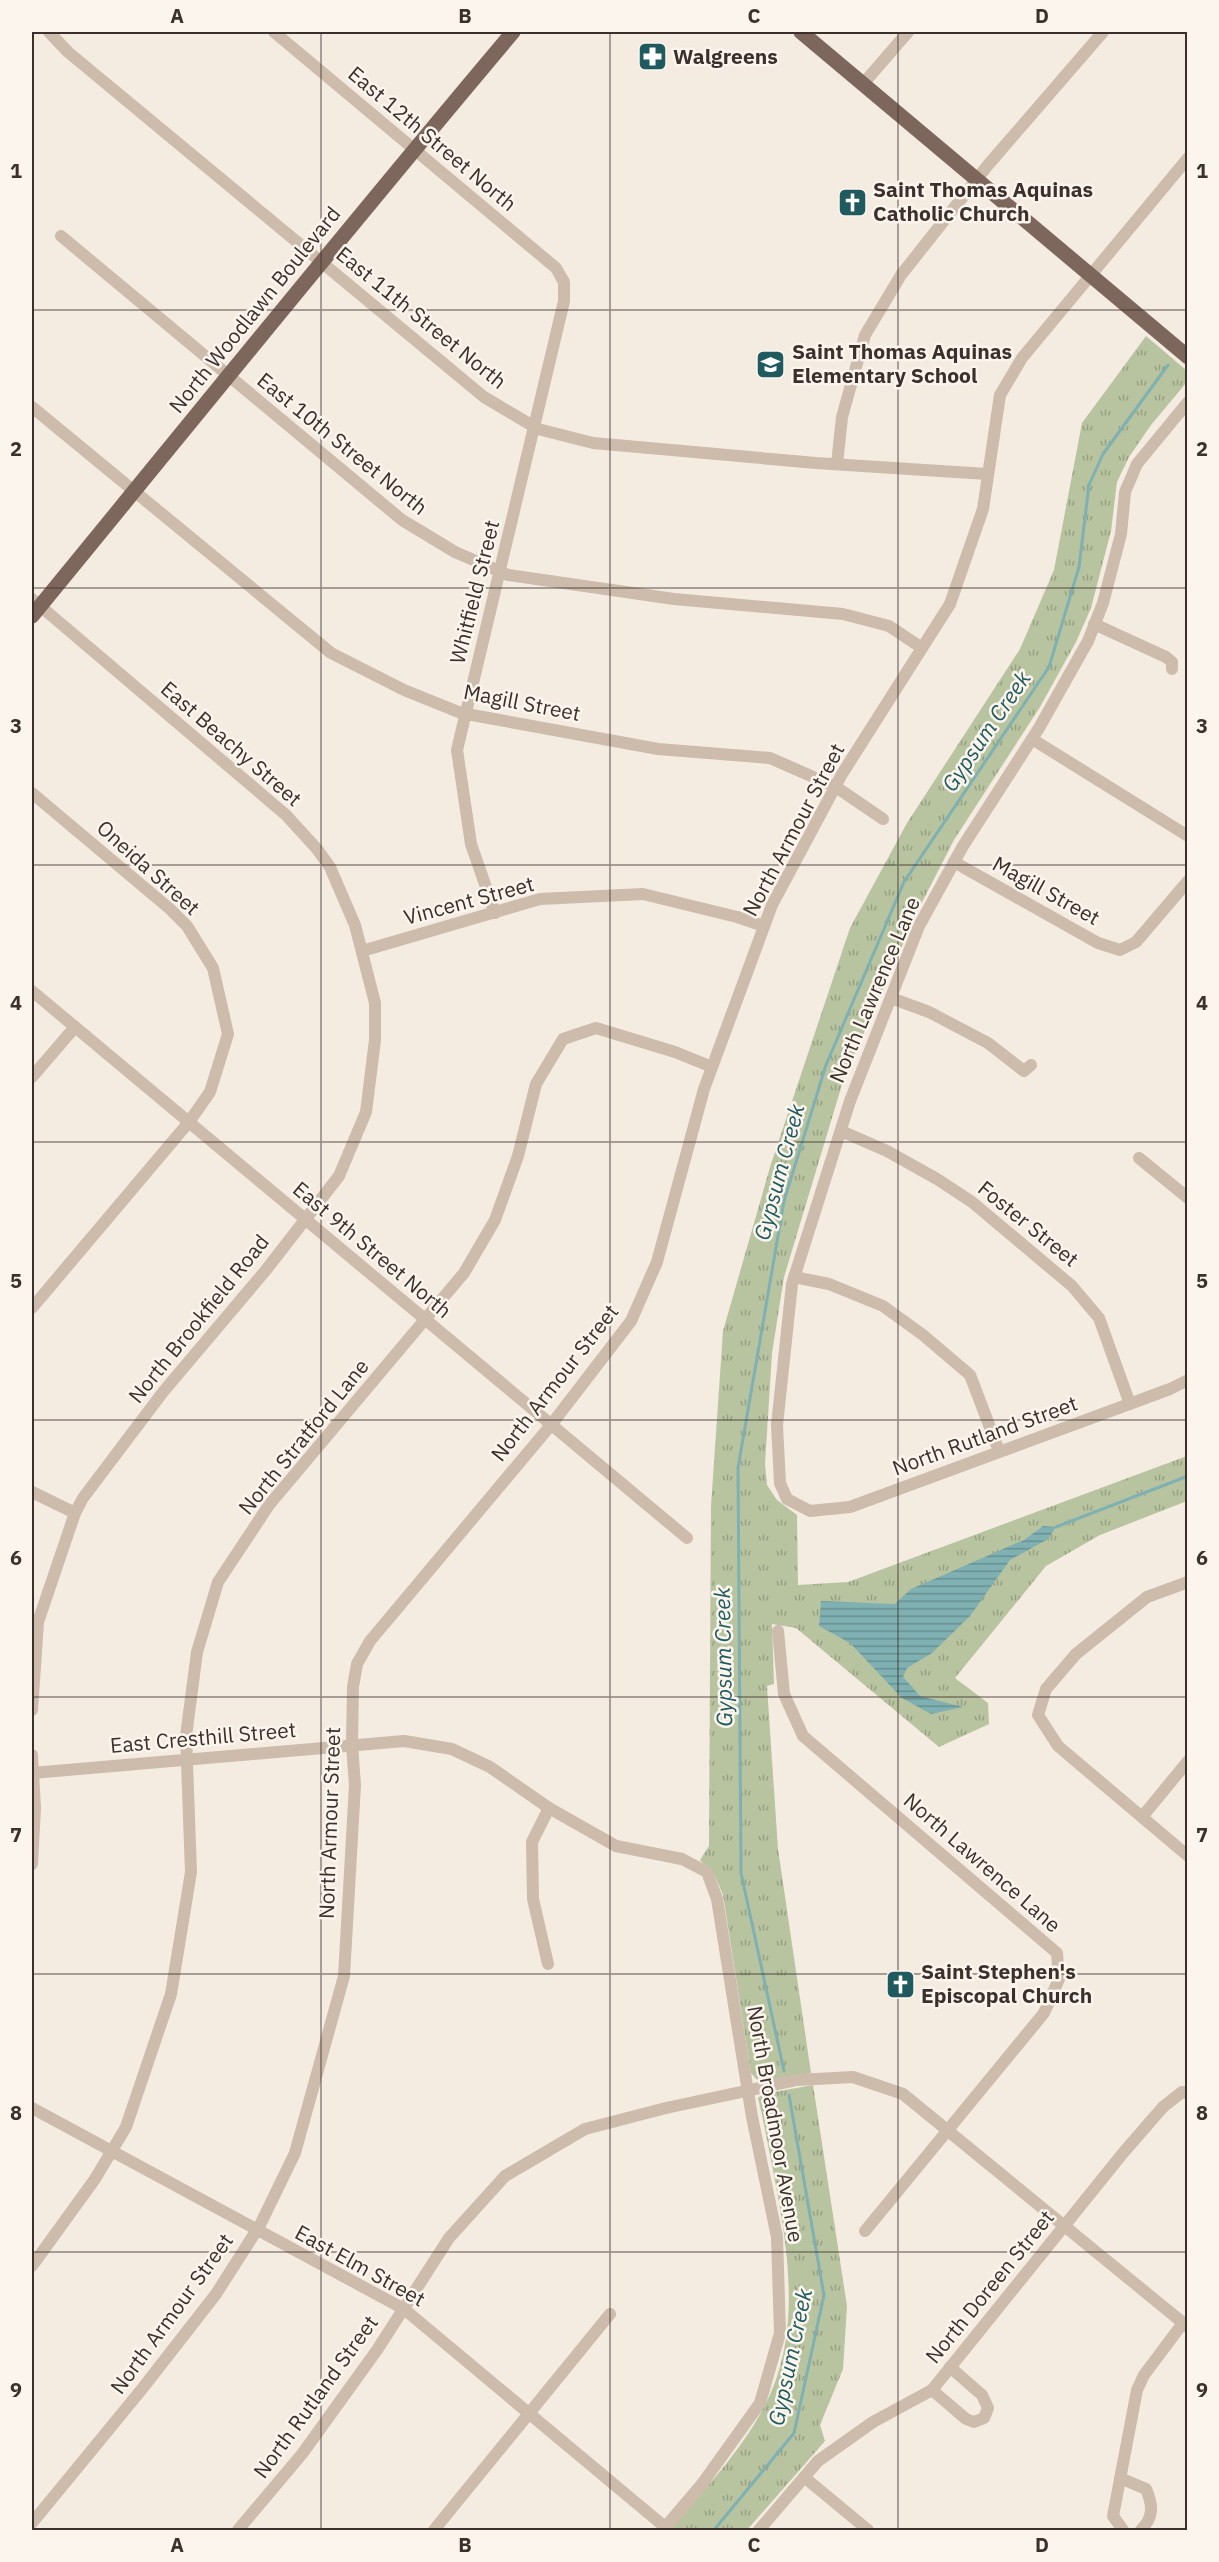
<svg xmlns="http://www.w3.org/2000/svg" width="1219" height="2562" viewBox="0 0 1219 2562" font-family="'IBM Plex Sans',sans-serif">
<style>
.grass{fill:url(#grass-tufts)}
.water{fill:url(#water-rules)}
.lines{fill:none;stroke-linecap:round;stroke-linejoin:round}
.stream{stroke:#7fb0b2;stroke-width:3}
.minor{stroke:#cdbbac;stroke-width:12}
.major{stroke:#7d675c;stroke-width:15}
.grid{fill:none;stroke:#3b302b;stroke-width:1.5;stroke-opacity:0.55}
.labels{text-anchor:middle;stroke-width:5;stroke-linejoin:round;paint-order:stroke}
.poi-label{font-size:21px;font-weight:bold;fill:#3b302b;stroke:#fbf5ee;text-anchor:start}
.street-label{font-size:21px;fill:#3b302b;stroke:#fbf5ee}
.water-label{font-size:22px;font-style:italic;fill:#1f5a5e;stroke:#fbf5ee}
.neatline{fill:none;stroke:#3b302b;stroke-width:2}
.grid-label{font-size:20px;text-anchor:middle;font-weight:bold;fill:#3b302b}
</style>
<defs>
<pattern id="grass-tufts" width="24" height="20" patternUnits="userSpaceOnUse" patternTransform="scale(1.5)"><rect width="24" height="20" fill="#b8c4a0"/><path d="M3 7l-1-3M5 7V3M7 7l1-3M15 17l-1-3M17 17v-4M19 17l1-3" fill="none" stroke="#97a083"/></pattern>
<pattern id="water-rules" width="6" height="5" patternUnits="userSpaceOnUse" patternTransform="scale(1.5)"><rect width="6" height="5" fill="#7fb0b2"/><path d="M0 2.5h6" fill="none" stroke="#699091"/></pattern>
</defs>
<rect width="100%" height="100%" fill="#f4ebe1"/>
<g class="grass">
<polygon points="1146,336 1186,370 1187,382 1151,425 1129,457 1117,482 1111,531 1091,608 1076,642 1040,707 954,840 917,912 844,1078 784,1277 772,1353 765,1464 767,1485 777,1500 797,1515 798,1585 848,1582 1187,1456 1187,1501 1100,1535 1046,1566 955,1678 988,1703 989,1724 939,1747 796,1628 772,1624 774,1684 767,1686 778,1849 811,2073 767,2081 757,2080 751,2073 723,1895 715,1876 700,1860 709,1846 711,1506 723,1331 771,1164 850,928 907,823 1020,649 1054,570 1082,423"/>
<path d="M813 2085 847 2306 843 2369 820 2425 825 2441 747 2530H669C702 2492 740 2453 764 2407 803 2334 788 2248 773 2170 768 2146 764 2122 758 2098L763 2094Z"/>
</g>
<polygon class="water" points="1043,1526 1056,1527 1048,1539 1010,1560 970,1616 932,1653 907,1668 903,1677 920,1696 963,1707 931,1714 902,1698 850,1643 819,1626 821,1601 895,1604 911,1589 1024,1540"/>
<g class="lines">
<g class="stream">
<polyline points="1056,1527 1188,1476"/>
<polyline points="784,2071 741,1873 738,1468 784,1201 826,1065 904,882 1049,667 1079,567 1089,485 1103,454 1168,365"/>
<polyline points="714,2530 794,2433 824,2295 789,2095"/>
</g>
<g class="minor">
<polyline points="49,32 68,52 484,397 538,429 593,443 816,463 987,474"/>
<polyline points="274,32 556,268 564,282 564,301 457,750 471,844 495,913"/>
<polyline points="863,84 908,32"/>
<polyline points="61,236 402,520 455,552 508,575 674,599 843,614 889,626 922,648"/>
<polyline points="1188,402 1137,464 1125,492 1121,534 1103,603 1088,641 1039,728 963,846 919,926 850,1101 792,1284 777,1425 780,1483 787,1499 810,1511 850,1507 1170,1389 1188,1380"/>
<polyline points="32,407 331,653 404,690 461,713 658,749 770,758 836,787 883,819"/>
<polyline points="837,464 842,417 865,335 901,275 988,165 1103,32"/>
<polyline points="32,599 286,815 317,849 330,867 355,925 375,1003 375,1040 366,1112 339,1176 266,1270 163,1392 83,1498 75,1513 38,1622 32,1710"/>
<polyline points="1094,624 1166,657 1172,662 1172,669"/>
<polyline points="1032,739 1188,836"/>
<polyline points="32,793 170,909 187,926 213,968 228,1034 210,1092 189,1122 32,1308"/>
<polyline points="954,862 1098,943 1120,950 1136,942 1188,881"/>
<polyline points="362,951 540,899 643,894 737,917 764,926"/>
<polyline points="32,991 687,1538"/>
<polyline points="891,998 929,1012 988,1043 1024,1071 1031,1065"/>
<polyline points="32,1077 75,1027"/>
<polyline points="841,1131 887,1151 937,1179 972,1202 1072,1286 1099,1318 1130,1404"/>
<polyline points="1139,1158 1188,1198"/>
<polyline points="794,1277 829,1284 883,1306 923,1335 970,1375 999,1451"/>
<polyline points="32,1492 75,1513"/>
<polyline points="1188,1582 1147,1597 1076,1654 1046,1689 1038,1715 1058,1746 1188,1856"/>
<polyline points="778,1631 784,1694 803,1736 1057,1953 1059,1979 1044,2013 865,2231"/>
<polyline points="32,1755 35,1808 32,1864"/>
<polyline points="32,1773 404,1741 452,1749 490,1767 549,1808 616,1846 682,1859 707,1872 717,1899 752,2117 777,2237 780,2333 760,2403 702,2484 663,2530"/>
<polyline points="1142,1817 1188,1761"/>
<polyline points="548,1964 533,1899 532,1842 549,1808"/>
<polyline points="32,2108 404,2309 665,2527"/>
<polyline points="32,2266 95,2179 126,2127 171,1994 191,1872 186,1736 197,1652 218,1582 269,1505 464,1273 495,1220 518,1156 536,1084 563,1039 596,1028 675,1052 712,1067"/>
<polyline points="932,2390 966,2419 974,2422 984,2418 988,2408 982,2395 950,2367"/>
<polyline points="804,2477 868,2530"/>
<path d="M1120 2478 1146 2489C1153 2505 1154 2517 1141 2530"/>
<polyline points="32,2523 142,2389 216,2294 260,2225 295,2153 344,1976 355,1785 352,1745 353,1687 357,1664 370,1641 551,1425 631,1321 657,1262 704,1089 772,905 842,774 950,604 983,509 1000,395 1022,358 1188,158"/>
<polyline points="238,2530 302,2454 377,2350 449,2238 505,2176 585,2129 666,2108 797,2080 853,2077 903,2094 1188,2327"/>
<polyline points="434,2530 610,2314"/>
<polyline points="759,2530 818,2461 873,2422 932,2390 1123,2153 1163,2107 1182,2092 1188,2093"/>
<polyline points="1123,2530 1113,2516 1137,2390 1144,2375 1183,2323"/>
</g>
<g class="major">
<polyline points="801,32 1188,357"/>
<path d="M32 616C192 421 350 225 513 32"/>
</g>
</g>
<path class="grid" d="M321 32V2530M610 32V2530M898 32V2530M32 310H1188M32 588H1188M32 865H1188M32 1142H1188M32 1420H1188M32 1697H1188M32 1974H1188M32 2252H1188"/>
<defs>
<symbol id="pharmacy-square" viewBox="-11 -11 22 22"><rect x="-9" y="-9" width="18" height="18" rx="4" fill="#1f5a5e" stroke="#fbf5ee"/><path d="M-2-6h4v4h4v4h-4v4h-4v-4h-4v-4h4Z" fill="#fff"/></symbol>
<symbol id="church-square" viewBox="-11 -11 22 22"><rect x="-9" y="-9" width="18" height="18" rx="4" fill="#1f5a5e" stroke="#fbf5ee"/><path d="M-1.2-6h2.4v3.5h3.3v2.4h-3.3V6h-2.4V-.1h-3.3v-2.4h3.3Z" fill="#fff"/></symbol>
<symbol id="school-square" viewBox="-11 -11 22 22"><rect x="-9" y="-9" width="18" height="18" rx="4" fill="#1f5a5e" stroke="#fbf5ee"/><path d="M0-5L7-2L0 1L-7-2ZM-4 1L0 2.5L4 1V4Q0 6-4 4Z" fill="#fff"/></symbol>
</defs>
<g fill-rule="evenodd">
<use href="#pharmacy-square" x="636" y="40" width="33" height="33"/>
<use href="#church-square" x="836" y="186" width="33" height="33"/>
<use href="#school-square" x="754" y="348" width="33" height="33"/>
<use href="#church-square" x="884" y="1968" width="33" height="33"/>
</g>
<g class="labels">
<g class="poi-label">
<text x="673" y="64">Walgreens</text>
<text x="873" y="197">Saint Thomas Aquinas<tspan x="873" dy="24">Catholic Church</tspan></text>
<text x="792" y="359">Saint Thomas Aquinas<tspan x="792" dy="24">Elementary School</tspan></text>
<text x="921" y="1979">Saint Stephen's<tspan x="921" dy="24">Episcopal Church</tspan></text>
</g>
<g class="street-label">
<text transform="translate(432 139) rotate(40)" y="7">East 12th Street North</text>
<text transform="translate(255 310) rotate(-51)" y="7">North Woodlawn Boulevard</text>
<text transform="translate(421 318) rotate(39)" y="7">East 11th Street North</text>
<text transform="translate(342 444) rotate(39)" y="7">East 10th Street North</text>
<text transform="translate(475 592) rotate(-76)" y="7">Whitfield Street</text>
<text transform="translate(522 703) rotate(11)" y="7">Magill Street</text>
<text transform="translate(231 744) rotate(41)" y="7">East Beachy Street</text>
<text transform="translate(794 830) rotate(-62)" y="7">North Armour Street</text>
<text transform="translate(148 868) rotate(42)" y="7">Oneida Street</text>
<text transform="translate(1046 891) rotate(29)" y="7">Magill Street</text>
<text transform="translate(469 901) rotate(-15)" y="7">Vincent Street</text>
<text transform="translate(875 990) rotate(-67)" y="7">North Lawrence Lane</text>
<text transform="translate(1028 1224) rotate(39)" y="7">Foster Street</text>
<text transform="translate(372 1250) rotate(40)" y="7">East 9th Street North</text>
<text transform="translate(199 1319) rotate(-51)" y="7">North Brookfield Road</text>
<text transform="translate(555 1383) rotate(-52)" y="7">North Armour Street</text>
<text transform="translate(985 1436) rotate(-20)" y="7">North Rutland Street</text>
<text transform="translate(304 1437) rotate(-51)" y="7">North Stratford Lane</text>
<text transform="translate(203 1738) rotate(-5)" y="7">East Cresthill Street</text>
<text transform="translate(330 1823) rotate(-88)" y="7">North Armour Street</text>
<text transform="translate(982 1863) rotate(41)" y="7">North Lawrence Lane</text>
<text transform="translate(775 2124) rotate(80)" y="7">North Broadmoor Avenue</text>
<text transform="translate(360 2266) rotate(29)" y="7">East Elm Street</text>
<text transform="translate(990 2287) rotate(-51)" y="7">North Doreen Street</text>
<text transform="translate(172 2314) rotate(-54)" y="7">North Armour Street</text>
<text transform="translate(316 2397) rotate(-54)" y="7">North Rutland Street</text>
</g>
<g class="water-label">
<text transform="translate(986 731) rotate(-56)" y="8">Gypsum Creek</text>
<text transform="translate(779 1172) rotate(-75)" y="8">Gypsum Creek</text>
<text transform="translate(723 1657) rotate(-91)" y="8">Gypsum Creek</text>
<text transform="translate(790 2357) rotate(-78)" y="8">Gypsum Creek</text>
</g>
</g>
<rect width="1219" height="2562" fill="none" stroke="#fbf5ee" stroke-width="66"/>
<rect x="33" y="33" width="1153" height="2496" class="neatline"/>
<g class="grid-label">
<text x="177" y="23">A</text>
<text x="465" y="23">B</text>
<text x="754" y="23">C</text>
<text x="1042" y="23">D</text>
<text x="16" y="178">1</text>
<text x="1202" y="178">1</text>
<text x="16" y="456">2</text>
<text x="1202" y="456">2</text>
<text x="16" y="733">3</text>
<text x="1202" y="733">3</text>
<text x="16" y="1010">4</text>
<text x="1202" y="1010">4</text>
<text x="16" y="1288">5</text>
<text x="1202" y="1288">5</text>
<text x="16" y="1565">6</text>
<text x="1202" y="1565">6</text>
<text x="16" y="1842">7</text>
<text x="1202" y="1842">7</text>
<text x="16" y="2120">8</text>
<text x="1202" y="2120">8</text>
<text x="16" y="2397">9</text>
<text x="1202" y="2397">9</text>
<text x="177" y="2552">A</text>
<text x="465" y="2552">B</text>
<text x="754" y="2552">C</text>
<text x="1042" y="2552">D</text>
</g>
</svg>
